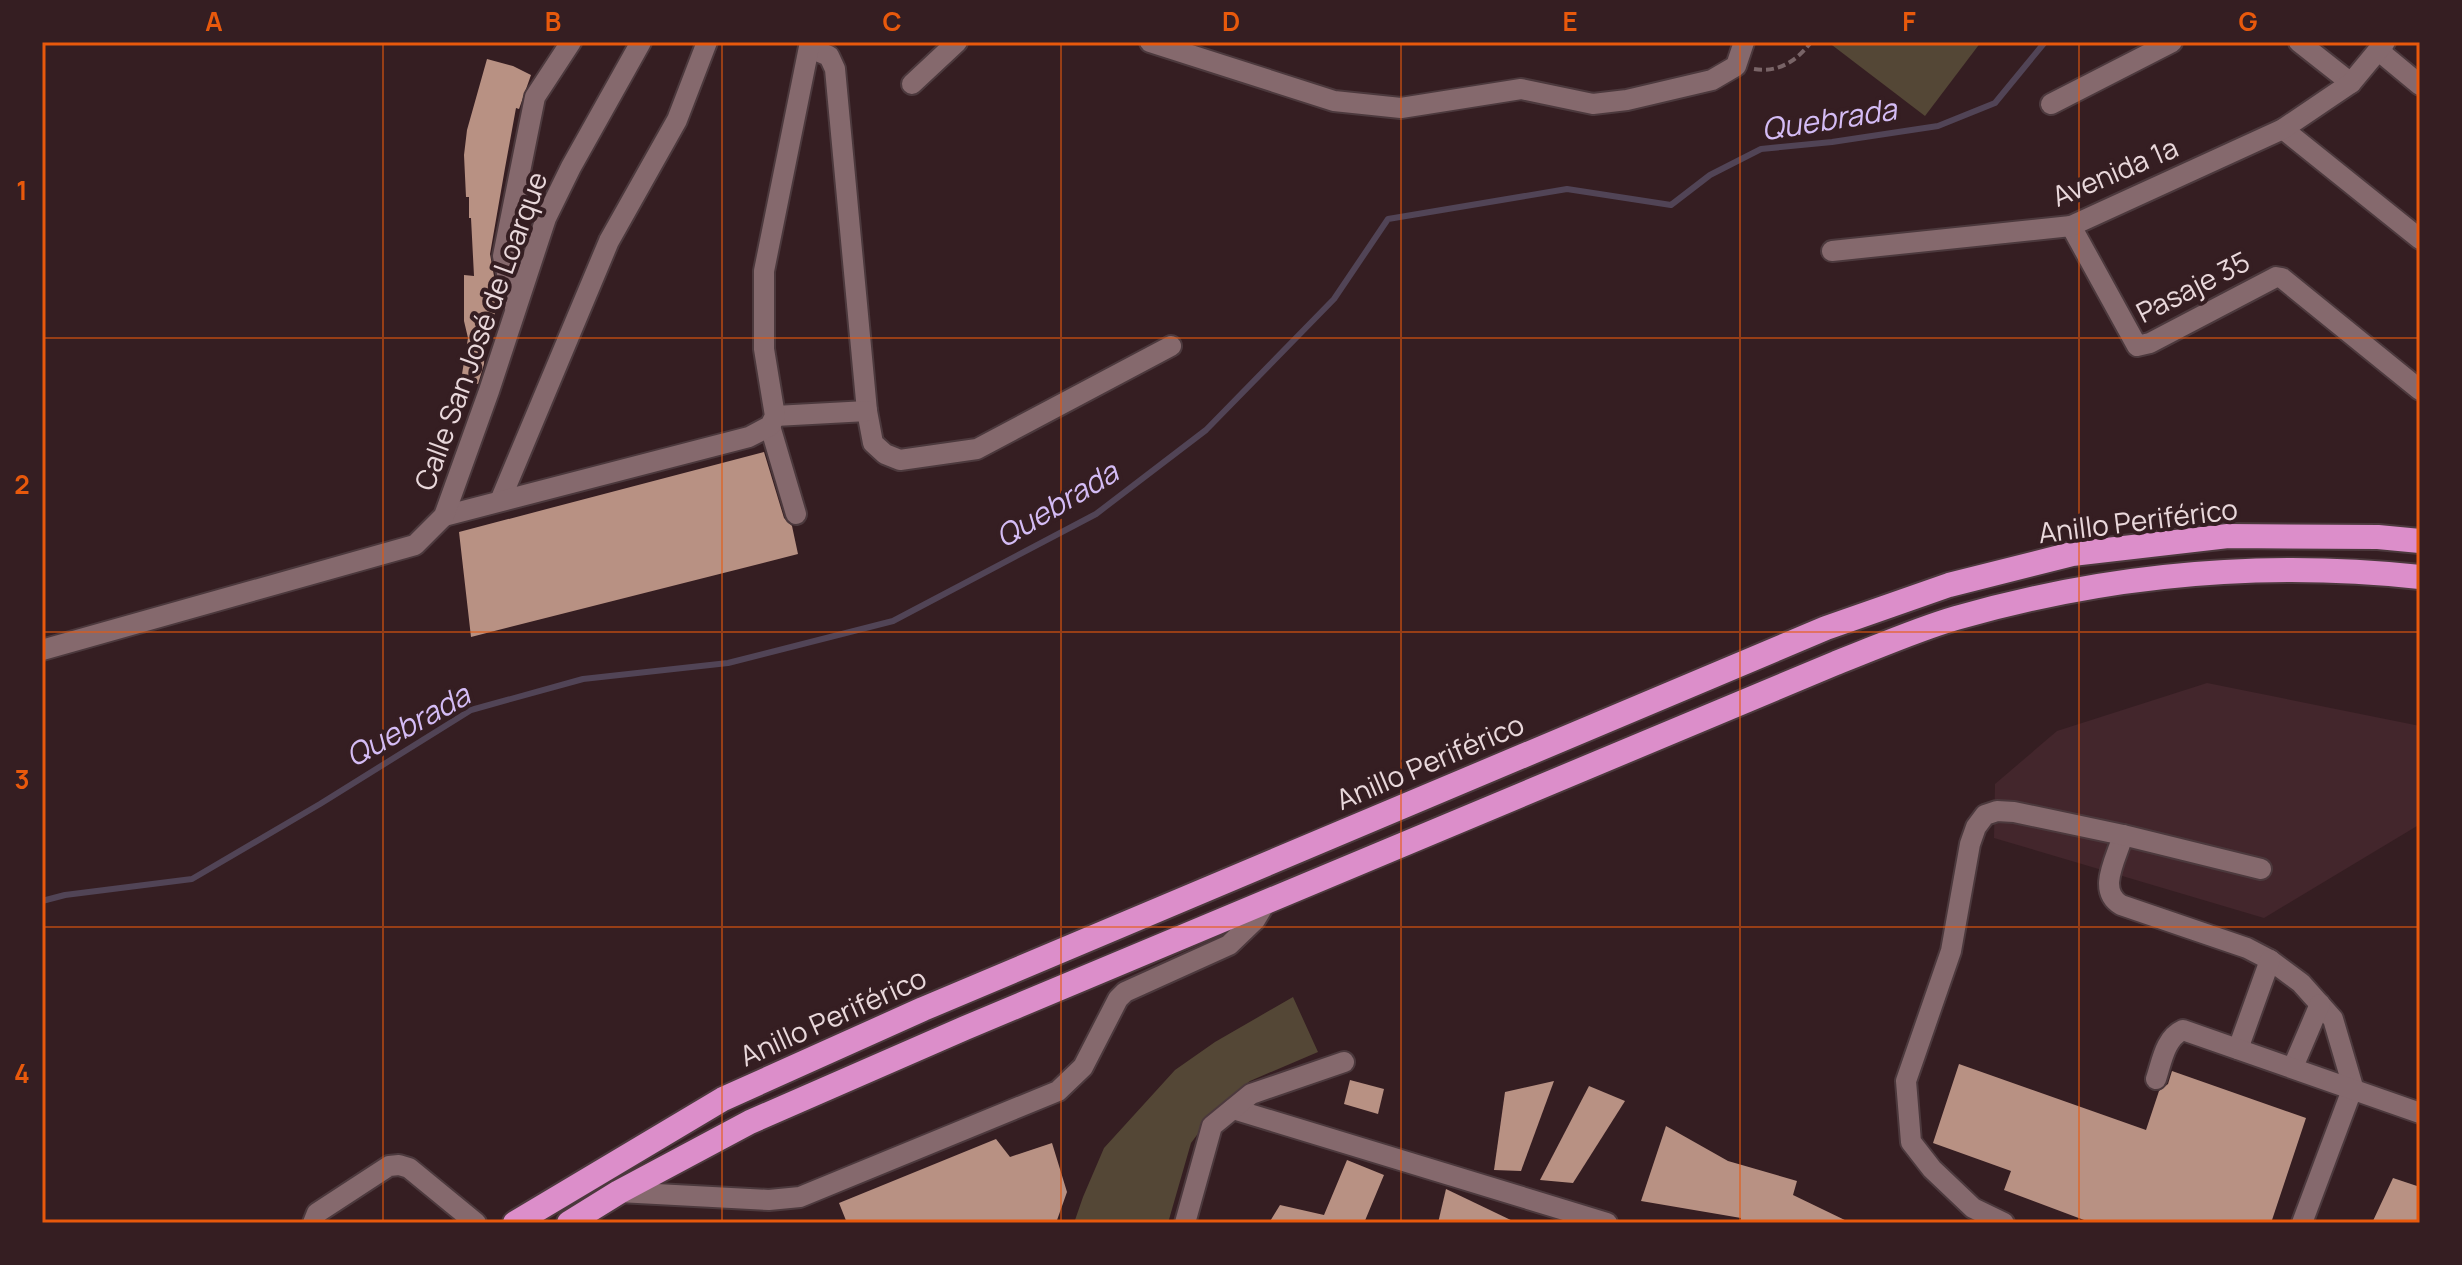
<svg xmlns="http://www.w3.org/2000/svg" width="2462" height="1265" viewBox="0 0 2462 1265" font-family="Manrope,sans-serif">
<style>
.built{fill:#43262c}
.green{fill:#544736}
.lines{fill:none;stroke-linecap:round;stroke-linejoin:round}
.stream{stroke:#514456;stroke-width:6}
.building{fill:#b89183}
.minor-casing{stroke:#4c393d;stroke-width:24}
.highway-casing{stroke:#4c393d;stroke-width:28}
.path{stroke:#796467;stroke-width:4;stroke-dasharray:8 4;stroke-linecap:butt}
.minor{stroke:#85696d;stroke-width:20}
.highway{stroke:#dc8eca;stroke-width:24}
.grid{fill:none;stroke:#e8590c;stroke-width:2;stroke-opacity:0.55}
.labels{text-anchor:middle;stroke-width:8;stroke-linejoin:round;paint-order:stroke}
.street-label{font-size:28px;fill:#e9d8db;stroke:#351e22}
.water-label{font-size:30px;font-style:italic;fill:#d4bcf5;stroke:#351e22}
.neatline{fill:none;stroke:#e8590c;stroke-width:3}
.grid-label{font-size:26px;text-anchor:middle;font-weight:bold;fill:#e8590c}
</style>
<rect width="100%" height="100%" fill="#351e22"/>
<polygon class="built" points="2207,683 2420,726 2420,817 2417,826 2264,918 1994,838 1995,784 2057,731"/>
<g class="green">
<polygon points="1828,42 1981,42 1925,116"/>
<polygon points="1293,997 1318,1052 1250,1081 1214,1112 1191,1143 1168,1223 1074,1223 1083,1197 1104,1148 1175,1070 1215,1042"/>
</g>
<g class="lines">
<polyline class="stream" points="42,901 65,895 192,879 320,804 471,710 583,679 728,663 893,621 1096,514 1206,430 1334,299 1388,219 1567,189 1671,205 1710,175 1761,149 1832,142 1938,126 1995,103 2045,42"/>
</g>
<g class="building">
<polygon points="487,59 513,66 531,75 519,109 516,108 505,168 490,254 494,276 495,322 485,333 484,364 478,384 461,380 468,338 464,321 464,275 474,276 471,218 469,218 469,197 466,197 464,155 467,130"/>
<polygon points="764,452 784,518 792,526 798,554 471,637 459,532"/>
<polygon points="1959,1064 2146,1130 2159,1091 2168,1084 2172,1071 2306,1118 2271,1223 2092,1223 2004,1190 2011,1171 1933,1143"/>
<polygon points="1350,1080 1384,1089 1378,1114 1344,1104"/>
<polygon points="1554,1081 1521,1171 1494,1170 1505,1092"/>
<polygon points="1589,1086 1625,1101 1573,1183 1540,1180"/>
<polygon points="1666,1126 1728,1161 1797,1181 1793,1195 1851,1223 1740,1223 1741,1218 1641,1201"/>
<polygon points="996,1139 1010,1157 1052,1143 1067,1192 1056,1223 847,1223 839,1203"/>
<polygon points="1347,1160 1384,1175 1364,1223 1269,1223 1280,1205 1324,1215"/>
<polygon points="2393,1178 2420,1187 2420,1223 2372,1223"/>
<polygon points="1446,1189 1517,1223 1438,1223"/>
</g>
<g class="lines">
<defs>
<g id="minor">
<polyline points="1150,42 1334,101 1401,108 1521,89 1593,104 1627,100 1712,80 1736,66 1744,42"/>
<polyline points="2299,42 2351,83"/>
<polyline points="810,48 829,56 835,69 867,411 873,443 885,454 900,460 977,449 1171,346"/>
<polyline points="2379,51 2420,85"/>
<polyline points="912,84 957,42"/>
<polyline points="2051,104 2172,42"/>
<polyline points="2283,129 2420,239"/>
<polyline points="2071,226 2137,346 2150,343 2276,277 2282,278 2420,390"/>
<polyline points="1832,251 2071,226 2283,129 2351,83 2385,42"/>
<polyline points="515,307 503,256 535,97 571,42"/>
<polyline points="775,416 867,411"/>
<polyline points="770,426 796,514"/>
<polyline points="500,501 609,241 677,120 707,42"/>
<polyline points="444,516 749,437 770,426 775,416 764,349 764,271 810,42"/>
<polyline points="42,650 415,545 444,516 489,391 546,218 571,167 641,42"/>
<path d="M2123 835C2117 858 2096 890 2121 905L2247 948 2270 960 2301 983 2333 1019 2353 1087 2302 1223"/>
<polyline points="2238,1049 2270,960"/>
<polyline points="2293,1067 2320,1004"/>
<path d="M2156 1079C2162 1061 2165 1038 2183 1030L2420 1113"/>
<polyline points="1233,1109 1607,1223"/>
<polyline points="619,1192 769,1200 800,1197 1058,1091 1083,1067 1118,999 1125,992 1229,945 1255,920 1266,902"/>
<polyline points="313,1223 317,1213 389,1166 399,1165 409,1168 476,1223"/>
<polyline points="1185,1223 1212,1126 1251,1094 1344,1062"/>
<polyline points="2004,1223 1973,1208 1932,1169 1911,1142 1906,1081 1951,951 1970,844 1976,827 1985,815 1997,811 2014,812 2123,835 2261,869"/>
</g>
<g id="highway">
<polyline points="515,1223 723,1099 923,1009 1826,628 1949,585 2072,554 2228,536 2378,537 2420,541"/>
<path d="M569 1223 619 1192 750 1122 965 1028 1836 663C1875 648 1915 630 1956 618 2106 575 2264 560 2420 577"/>
</g>
</defs>
<use href="#minor" class="minor-casing"/>
<use href="#highway" class="highway-casing"/>
<path class="path" d="M1754 69C1778 73 1797 61 1811 42"/>
<use href="#minor" class="minor"/>
<use href="#highway" class="highway"/>
</g>
<path class="grid" d="M383 42V1223M722 42V1223M1061 42V1223M1401 42V1223M1740 42V1223M2079 42V1223M42 338H2420M42 632H2420M42 927H2420"/>
<g class="labels">
<g class="street-label">
<text transform="translate(2115 172) rotate(-23)" y="10">Avenida 1a</text>
<text transform="translate(2193 287) rotate(-27)" y="10">Pasaje 35</text>
<text transform="translate(481 331) rotate(-70)" y="10">Calle San José de Loarque</text>
<text transform="translate(2138 521) rotate(-7)" y="10">Anillo Periférico</text>
<text transform="translate(1430 762) rotate(-23)" y="10">Anillo Periférico</text>
<text transform="translate(833 1017) rotate(-24)" y="10">Anillo Periférico</text>
</g>
<g class="water-label">
<text transform="translate(1829 120) rotate(-9)" y="10">Quebrada</text>
<text transform="translate(1057 505) rotate(-31)" y="10">Quebrada</text>
<text transform="translate(408 726) rotate(-29)" y="10">Quebrada</text>
</g>
</g>
<rect width="2462" height="1265" fill="none" stroke="#351e22" stroke-width="88"/>
<rect x="44" y="44" width="2374" height="1177" class="neatline"/>
<g class="grid-label">
<text x="214" y="31">A</text>
<text x="553" y="31">B</text>
<text x="892" y="31">C</text>
<text x="1231" y="31">D</text>
<text x="1570" y="31">E</text>
<text x="1909" y="31">F</text>
<text x="2248" y="31">G</text>
<text x="22" y="200">1</text>
<text x="22" y="494">2</text>
<text x="22" y="789">3</text>
<text x="22" y="1083">4</text>
</g>
</svg>
